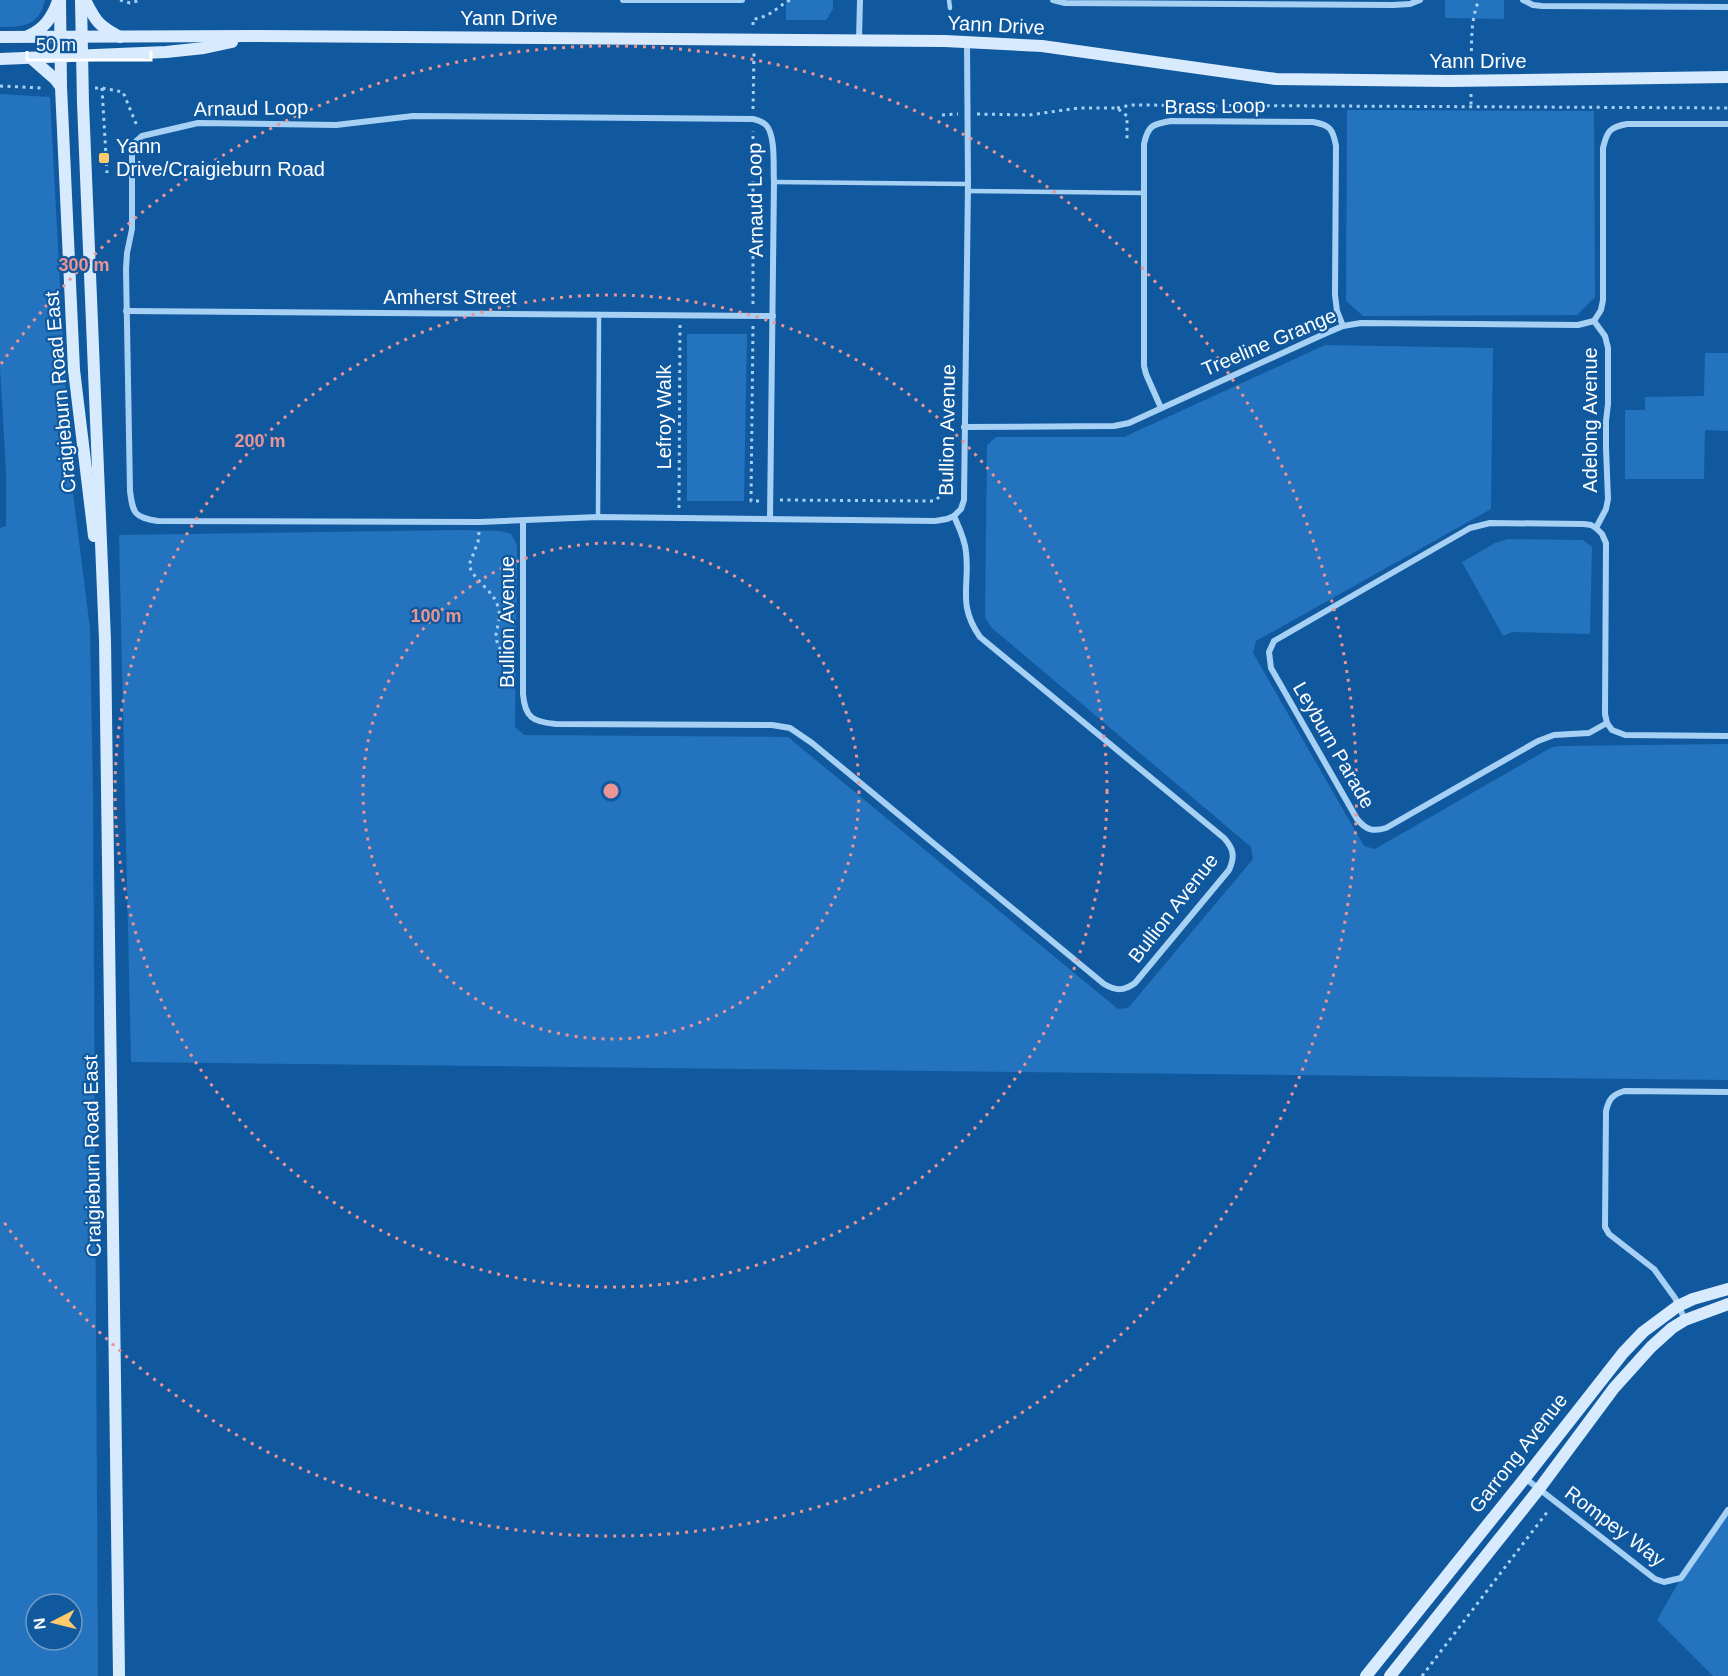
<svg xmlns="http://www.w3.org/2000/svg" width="1728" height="1676" viewBox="0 0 1728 1676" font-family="Helvetica,sans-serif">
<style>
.green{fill:#2373be;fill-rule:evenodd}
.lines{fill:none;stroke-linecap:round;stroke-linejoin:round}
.path{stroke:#a7d0f5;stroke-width:3;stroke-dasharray:3 4.5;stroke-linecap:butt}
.lane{stroke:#a7d0f5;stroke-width:4.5}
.street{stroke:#a7d0f5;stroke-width:6}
.secondary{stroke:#d8ebfe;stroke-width:12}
.ring{fill:none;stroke:#ea9494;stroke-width:3;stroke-dasharray:3 6}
.poi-dot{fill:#ffca6c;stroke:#10599f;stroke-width:2}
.labels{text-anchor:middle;stroke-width:4.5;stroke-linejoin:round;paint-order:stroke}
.street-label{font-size:20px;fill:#fff;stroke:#10599f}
.poi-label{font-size:20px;fill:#fff;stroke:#10599f;text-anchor:start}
.centre{fill:#ea9494;stroke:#10599f;stroke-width:3}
.ring-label{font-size:18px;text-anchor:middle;font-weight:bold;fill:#ea9494;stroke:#10599f;stroke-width:4.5;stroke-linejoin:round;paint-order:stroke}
</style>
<rect width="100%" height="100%" fill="#10599f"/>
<g class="green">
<path d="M0 0H45C39 26 23 27 0 27Z"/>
<polygon points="786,0 833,0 833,9 826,20 786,20"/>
<polygon points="1445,0 1504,0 1504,19 1445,18"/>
<path d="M0 94 50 97 70 470 90 628 93 793 98 1676H0V528L6 526V472L0 368ZM36 1604H72V1640H36Z"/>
<polygon points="1347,110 1594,111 1595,297 1577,315 1363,316 1346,301"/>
<polygon points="687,334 747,334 744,501 687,501"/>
<polygon points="1325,345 1493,348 1491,509 1256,641 1253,653 1364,846 1375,849 1552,747 1560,746 1728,744 1728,1080 131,1062 119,535 461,530 501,531 511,534 517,545 515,727 524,735 788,737 1118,1009 1128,1008 1253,859 1251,847 992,628 985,618 987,445 996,437 1124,437"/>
<polygon points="1705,353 1728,353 1728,431 1705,430 1704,479 1625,479 1625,410 1645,410 1645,397 1704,396"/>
<polygon points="1508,539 1583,540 1592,547 1590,634 1512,632 1503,636 1462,562 1495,543"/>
<polygon points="1728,1510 1728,1676 1713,1676 1657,1620 1681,1578"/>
</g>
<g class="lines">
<g class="path">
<polyline points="120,0 130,3 141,0"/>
<path d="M753 25V19C769 18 777 7 790 0"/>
<path d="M1471 66C1472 44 1470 20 1479 0"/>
<polyline points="0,86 43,88"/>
<polyline points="95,88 102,88 123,92 137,126"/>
<polyline points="102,88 107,173"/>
<polyline points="1471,94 1471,106"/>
<polyline points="1117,108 1131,105 1728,108"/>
<polyline points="753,109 754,53"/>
<polyline points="977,114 1029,115 1079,108 1117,108 1127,116 1127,141"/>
<polyline points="942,115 958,114"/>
<polyline points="753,304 753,131"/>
<polyline points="753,326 751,501 759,501"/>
<polyline points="780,500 934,501 942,495"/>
<polyline points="679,508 680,325"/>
<path d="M479 532 478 542 469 565C475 583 493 589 498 607 504 626 488 631 502 652L513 654"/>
<polyline points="1422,1676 1548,1511"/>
</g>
<g class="lane">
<polyline points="949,0 950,8"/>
<polyline points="774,182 968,184"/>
<polyline points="967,191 1144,193"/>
<polyline points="598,517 599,314"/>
</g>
<g class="street">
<polyline points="623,0 742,0"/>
<polyline points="1053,0 1065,3 1393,5 1410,4 1420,0"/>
<polyline points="1523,0 1533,5 1542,6 1728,7"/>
<polyline points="859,40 860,0"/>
<polyline points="126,311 773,316"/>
<polyline points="1594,321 1605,336 1608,348 1608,404 1606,421 1606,448 1608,499 1606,509 1596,528 1602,534 1606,543 1605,714 1607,723"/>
<path d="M1594 321 1601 310 1603 300V148C1607 131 1610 127 1627 124H1728"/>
<path d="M1161 408 1146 374 1144 366V144C1148 125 1153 124 1171 121L1313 122C1330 125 1333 129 1336 146L1335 295 1337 311 1343 326"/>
<polyline points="964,427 1114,426 1129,423 1322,335 1343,326 1361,323 1578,325 1594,321"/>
<path d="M770 519 774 182C773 168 776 135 766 125 763 122 757 120 753 119L413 116 336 125 198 123 142 136 134 143 132 150V229L127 253 126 269 130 491C133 514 134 517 158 521L480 522 598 517 935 521 947 519 954 516"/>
<path d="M523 521V694C525 718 533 722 556 724L772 725 790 728 812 743 1104 984C1116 991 1124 991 1135 983L1229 870C1235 857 1234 849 1224 838L980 637C957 604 970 587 966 552 965 539 959 528 954 516L961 509 964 500 968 184 967 42"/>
<path d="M1596 528 1591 525 1584 524 1490 523 1470 528 1274 641 1269 652 1271 668 1357 819C1366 830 1373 832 1386 828L1538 741 1554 735 1589 733 1607 723 1612 730 1625 735 1728 736"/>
<path d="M1685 1320 1675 1298 1654 1269 1609 1234 1605 1227 1606 1111C1609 1099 1612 1095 1624 1091L1728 1092"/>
<polyline points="1525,1478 1655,1579 1664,1582 1681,1578 1728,1510"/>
</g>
<g class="secondary">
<polyline points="60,0 61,87 74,370 94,536"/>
<polyline points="81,0 83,103 105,640 119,1676"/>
<path d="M85 0C96 22 99 26 120 37"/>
<path d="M28 36C44 29 52 18 58 1"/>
<polyline points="0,37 259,36 945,41 1042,46 1276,79 1448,81 1728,77"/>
<polyline points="31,58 55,79 61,87"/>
<polyline points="0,59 166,52 204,48 232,42"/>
<polyline points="1366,1676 1525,1478 1623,1353 1643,1332 1678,1306 1693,1299 1728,1289"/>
<polyline points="1390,1676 1539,1489 1614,1388 1651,1347 1672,1328 1685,1320 1728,1304"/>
</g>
</g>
<g class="ring">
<circle cx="611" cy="791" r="248"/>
<circle cx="611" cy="791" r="496"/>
<path d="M1 364A745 745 0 1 1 1 1218"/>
</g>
<rect class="poi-dot" x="98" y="152" width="12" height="12" rx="3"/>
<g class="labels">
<g class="street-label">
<text x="509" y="25">Yann Drive</text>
<text transform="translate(996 25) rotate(3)" y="7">Yann Drive</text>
<text x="1478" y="68">Yann Drive</text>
<text transform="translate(1215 106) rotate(-1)" y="7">Brass Loop</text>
<text transform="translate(251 108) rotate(-1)" y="7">Arnaud Loop</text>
<text transform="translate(755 200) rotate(-91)" y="7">Arnaud Loop</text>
<text x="450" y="304">Amherst Street</text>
<text transform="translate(1269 342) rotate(-23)" y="7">Treeline Grange</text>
<text transform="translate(60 392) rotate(-95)" y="7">Craigieburn Road East</text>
<text transform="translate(664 417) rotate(-90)" y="7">Lefroy Walk</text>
<text transform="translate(1590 420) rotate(-90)" y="7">Adelong Avenue</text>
<text transform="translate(947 430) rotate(-89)" y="7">Bullion Avenue</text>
<text transform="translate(507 622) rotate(-90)" y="7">Bullion Avenue</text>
<text transform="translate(1334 745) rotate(60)" y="7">Leyburn Parade</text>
<text transform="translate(1173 908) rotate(-52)" y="7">Bullion Avenue</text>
<text transform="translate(92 1156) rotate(-91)" y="7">Craigieburn Road East</text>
<text transform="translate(1518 1453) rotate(-52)" y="7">Garrong Avenue</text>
<text transform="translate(1615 1526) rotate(37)" y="7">Rompey Way</text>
</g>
<g class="poi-label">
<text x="116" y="153">Yann<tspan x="116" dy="23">Drive/Craigieburn Road</tspan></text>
</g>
</g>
<circle cx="611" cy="791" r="9" class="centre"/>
<g class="ring-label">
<text x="84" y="271">300 m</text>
<text x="260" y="447">200 m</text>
<text x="436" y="622">100 m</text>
</g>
<g transform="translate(54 1622) rotate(263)"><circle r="28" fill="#10599f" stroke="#709bc5" stroke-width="1.5"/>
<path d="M0-4.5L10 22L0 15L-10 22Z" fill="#ffca6c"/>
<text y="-9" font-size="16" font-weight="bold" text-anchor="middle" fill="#ffffff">N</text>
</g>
<path d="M27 51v9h124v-9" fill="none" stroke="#ffffff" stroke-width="3"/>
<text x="36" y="51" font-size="18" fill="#ffffff" stroke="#10599f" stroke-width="4.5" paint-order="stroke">50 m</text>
</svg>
